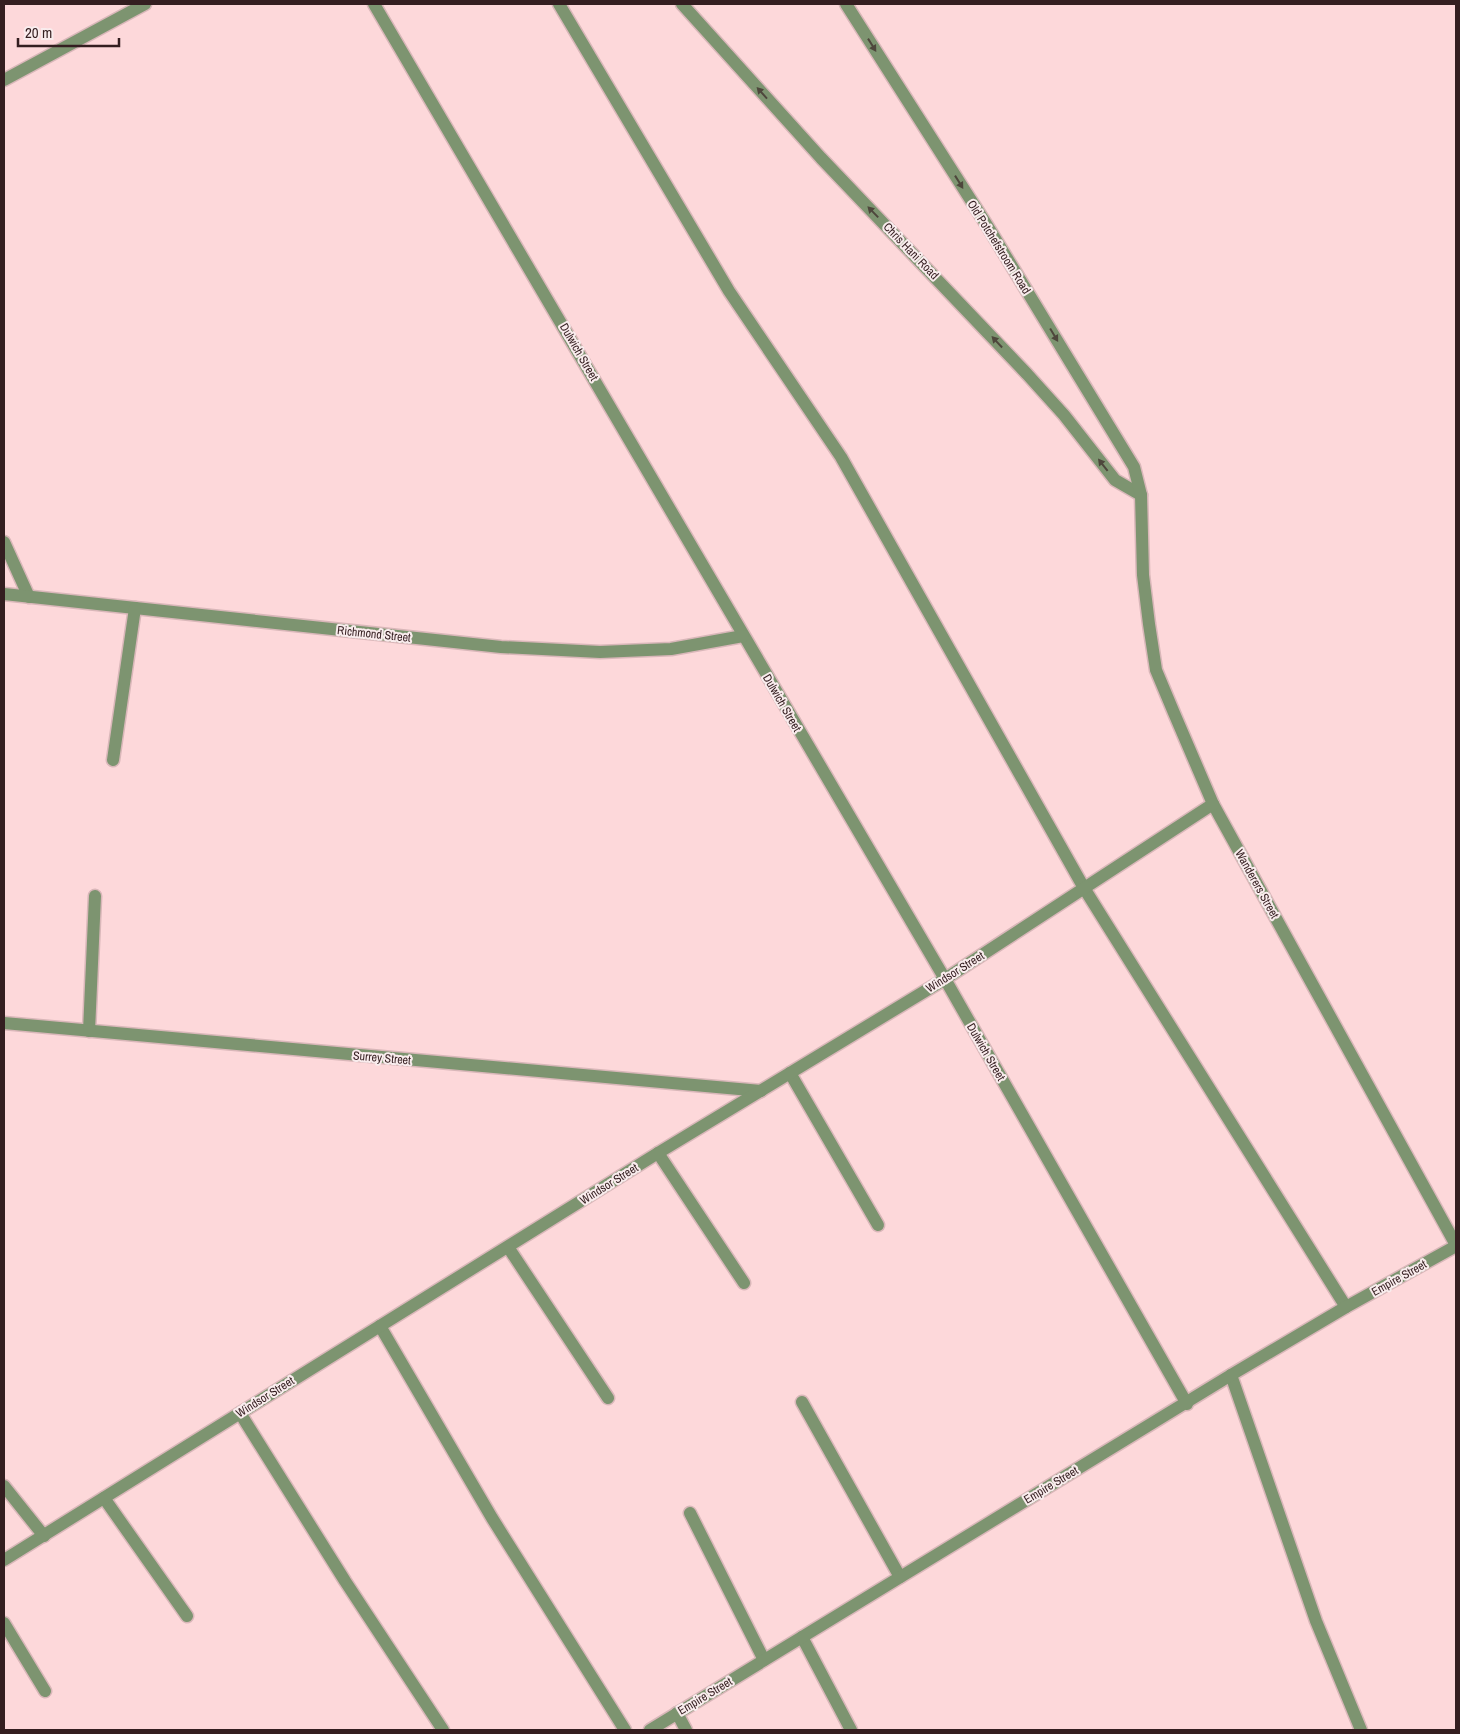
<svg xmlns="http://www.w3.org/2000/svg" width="1460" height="1734" viewBox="0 0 1460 1734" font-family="'Archivo Narrow',sans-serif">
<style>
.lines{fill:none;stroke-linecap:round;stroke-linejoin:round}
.lane-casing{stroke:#d9b7b9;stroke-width:15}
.street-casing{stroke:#d9b7b9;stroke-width:15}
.lane{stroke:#7d9470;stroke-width:12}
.street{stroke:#7d9470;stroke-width:12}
.oneway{fill:#4e473c}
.labels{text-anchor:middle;stroke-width:4;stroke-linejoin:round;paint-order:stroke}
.street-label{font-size:12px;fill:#341e20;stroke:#f9eced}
</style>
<rect width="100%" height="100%" fill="#fdd8da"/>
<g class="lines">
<defs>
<g id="lane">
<polyline points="658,1153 744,1283"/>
<polyline points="802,1402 900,1577"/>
<polyline points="104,1498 187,1616"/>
<polyline points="4,1623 45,1691"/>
<polyline points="802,1637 851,1730"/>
<polyline points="677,1713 686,1730"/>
</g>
<g id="street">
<polyline points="374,4 945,979 1187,1404"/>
<polyline points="559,4 729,291 841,457 1084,888 1346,1307"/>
<polyline points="682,4 821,158 1027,374 1064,415 1115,480 1141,495"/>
<polyline points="846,4 988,227 1134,467 1141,495 1143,575 1149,624 1156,670 1174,713 1213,804 1456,1245"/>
<polyline points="4,80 145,4"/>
<polyline points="4,542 29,597"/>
<polyline points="4,594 501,647 600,652 671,649 743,636"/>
<polyline points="113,760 135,608"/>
<polyline points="4,1023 761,1091"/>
<polyline points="89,1031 95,896"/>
<polyline points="790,1073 878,1225"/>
<polyline points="508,1247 608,1398"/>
<polyline points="380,1326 492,1518 625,1730"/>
<polyline points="1231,1375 1316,1621 1361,1730"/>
<polyline points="240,1413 345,1581 443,1730"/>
<polyline points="4,1486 44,1536"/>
<polyline points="690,1513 764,1660"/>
<polyline points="4,1560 658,1153 945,979 1213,804"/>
<polyline points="650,1730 1231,1375 1346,1307 1456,1246"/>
</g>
</defs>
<use href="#lane" class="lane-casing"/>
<use href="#street" class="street-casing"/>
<use href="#lane" class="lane"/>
<use href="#street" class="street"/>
</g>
<defs><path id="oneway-solid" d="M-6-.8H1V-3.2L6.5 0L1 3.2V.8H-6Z" transform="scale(1.25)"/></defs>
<g class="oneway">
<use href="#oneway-solid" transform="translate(872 45) rotate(58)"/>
<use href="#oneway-solid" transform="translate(762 93) rotate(-132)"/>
<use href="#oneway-solid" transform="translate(959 182) rotate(58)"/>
<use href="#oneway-solid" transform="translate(873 212) rotate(-134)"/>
<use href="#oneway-solid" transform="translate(1054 335) rotate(59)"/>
<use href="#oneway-solid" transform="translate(997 342) rotate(-133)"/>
<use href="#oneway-solid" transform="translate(1103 465) rotate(-128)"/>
</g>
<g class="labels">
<g class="street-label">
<text transform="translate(999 247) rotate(58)" y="4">Old Potchefstroom Road</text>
<text transform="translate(911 251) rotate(46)" y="4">Chris Hani Road</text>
<text transform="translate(579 352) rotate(60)" y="4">Dulwich Street</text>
<text transform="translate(374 634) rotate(6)" y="4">Richmond Street</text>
<text transform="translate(782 703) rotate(60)" y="4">Dulwich Street</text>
<text transform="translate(1257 884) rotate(61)" y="4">Wanderers Street</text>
<text transform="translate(955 972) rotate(-32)" y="4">Windsor Street</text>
<text transform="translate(986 1052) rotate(60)" y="4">Dulwich Street</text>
<text transform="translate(382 1058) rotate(5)" y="4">Surrey Street</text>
<text transform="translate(609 1184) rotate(-32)" y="4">Windsor Street</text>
<text transform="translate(1399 1278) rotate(-29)" y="4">Empire Street</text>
<text transform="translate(265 1397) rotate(-32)" y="4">Windsor Street</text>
<text transform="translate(1051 1485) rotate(-31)" y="4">Empire Street</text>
<text transform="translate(705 1696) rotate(-31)" y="4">Empire Street</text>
</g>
</g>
<rect width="1460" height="1734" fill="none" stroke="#341e20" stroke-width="10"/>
<path d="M18 38v8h101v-8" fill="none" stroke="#341e20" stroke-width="2.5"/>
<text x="25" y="38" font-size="15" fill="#341e20" stroke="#f9eced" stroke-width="4" paint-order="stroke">20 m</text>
</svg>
